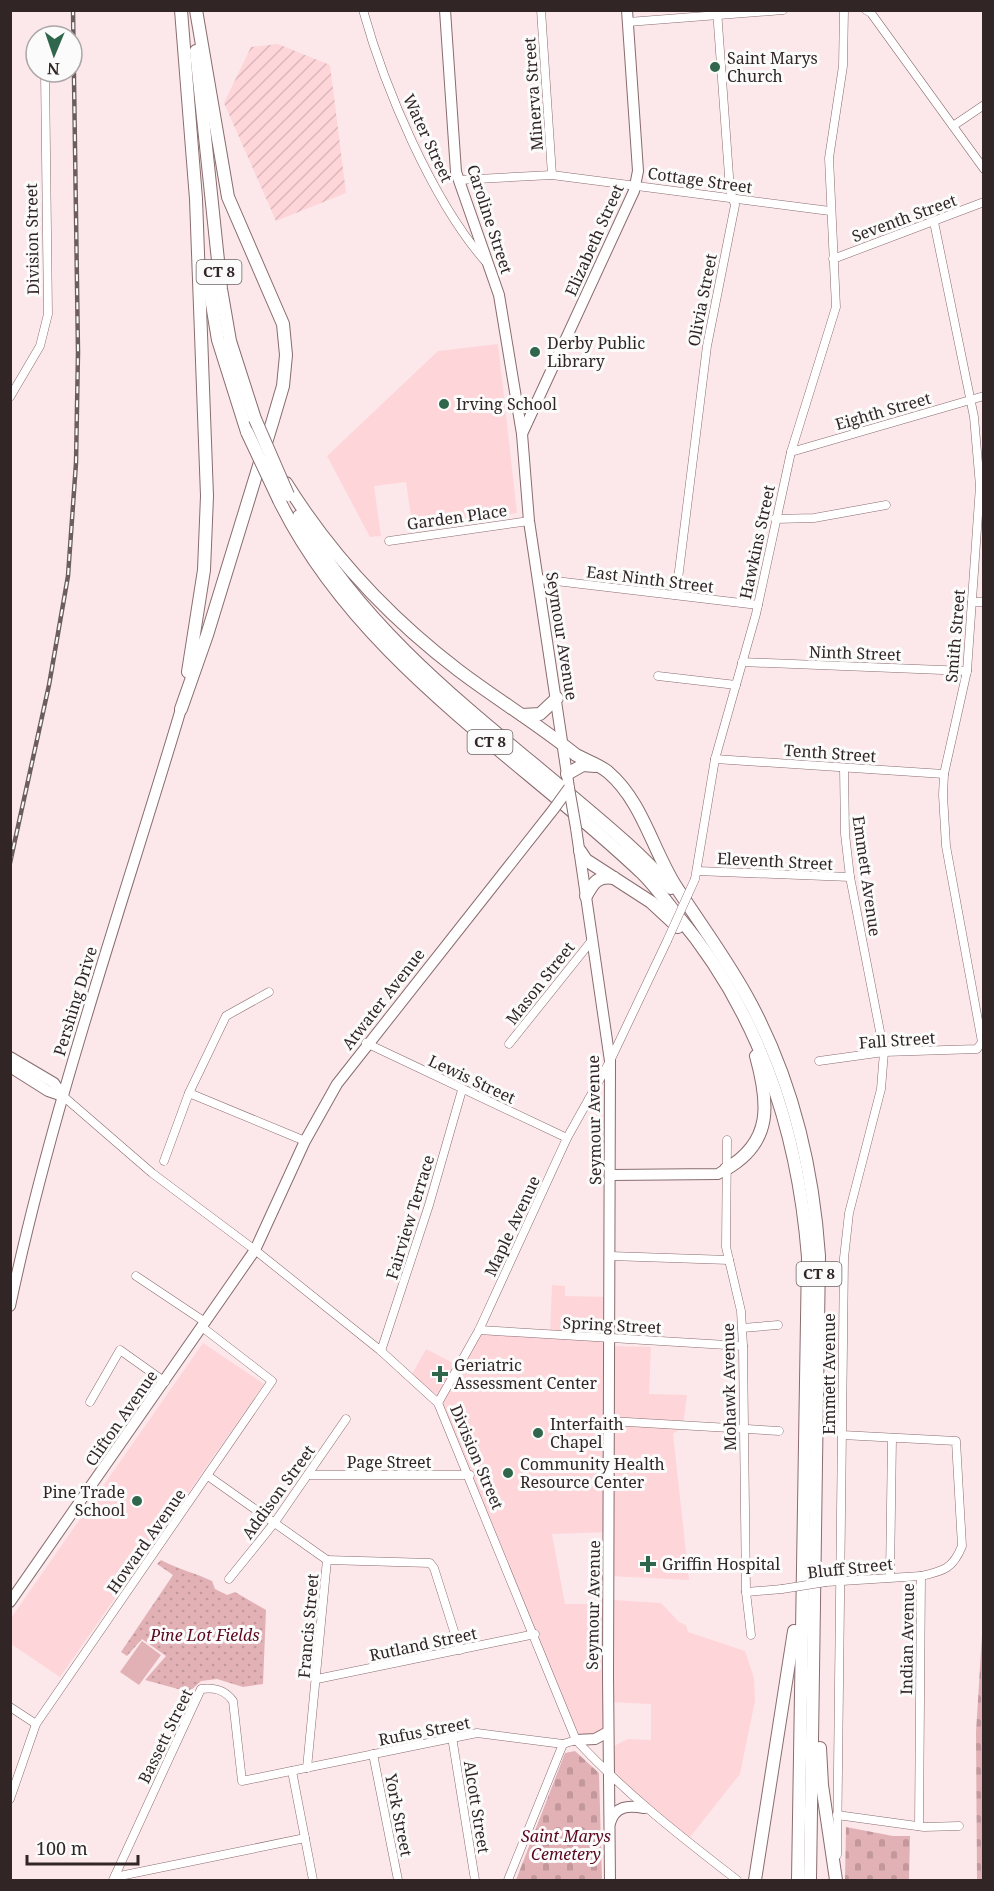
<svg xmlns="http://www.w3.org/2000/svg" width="994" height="1891" viewBox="0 0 994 1891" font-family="'Noto Serif',serif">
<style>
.built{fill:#fed5d9}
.industrial{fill:url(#industrial-furrows)}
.grass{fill:#e2b1b6}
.cemetery{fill:url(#cemetery-stones)}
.park{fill:url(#park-dots)}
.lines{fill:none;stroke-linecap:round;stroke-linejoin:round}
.minor-casing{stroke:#896c6f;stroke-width:9}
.major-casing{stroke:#896c6f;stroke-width:12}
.highway-casing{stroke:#896c6f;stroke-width:14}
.minor{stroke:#fff;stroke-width:8}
.major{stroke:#fff;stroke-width:10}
.highway{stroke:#fff;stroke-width:12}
.rail-casing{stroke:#6c5e5f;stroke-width:4.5}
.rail{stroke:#fbfbfb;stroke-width:2;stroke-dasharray:7;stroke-linecap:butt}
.minor-bridge-casing{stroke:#896c6f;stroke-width:9;stroke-linecap:butt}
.major-bridge-casing{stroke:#896c6f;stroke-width:12;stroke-linecap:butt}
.highway-bridge-casing{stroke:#896c6f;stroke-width:14;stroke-linecap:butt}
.minor-bridge{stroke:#fff;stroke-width:8}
.major-bridge{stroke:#fff;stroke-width:10}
.highway-bridge{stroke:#fff;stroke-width:12}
.poi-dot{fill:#2f664c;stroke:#fbfbfb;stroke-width:2}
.labels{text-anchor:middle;stroke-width:6;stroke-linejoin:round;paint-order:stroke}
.shield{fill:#fbfbfb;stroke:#6e6566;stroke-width:1.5}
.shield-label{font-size:15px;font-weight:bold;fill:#312526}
.poi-label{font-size:16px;fill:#312526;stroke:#fbfbfb;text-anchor:start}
.street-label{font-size:16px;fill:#312526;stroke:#fbfbfb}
.park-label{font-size:16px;font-style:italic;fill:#5a061f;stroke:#fbfbfb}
</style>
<defs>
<pattern id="industrial-furrows" width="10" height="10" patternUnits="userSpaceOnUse" patternTransform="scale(1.5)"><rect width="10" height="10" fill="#fed5d9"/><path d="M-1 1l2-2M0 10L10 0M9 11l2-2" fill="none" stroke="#dab7ba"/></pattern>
<pattern id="cemetery-stones" width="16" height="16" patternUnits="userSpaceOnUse" patternTransform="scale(1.5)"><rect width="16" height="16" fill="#e2b1b6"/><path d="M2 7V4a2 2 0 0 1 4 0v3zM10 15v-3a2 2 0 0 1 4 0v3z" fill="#c2989c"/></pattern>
<pattern id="park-dots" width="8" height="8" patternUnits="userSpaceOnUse" patternTransform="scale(1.5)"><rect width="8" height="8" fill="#e2b1b6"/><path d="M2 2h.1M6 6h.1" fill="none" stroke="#c2989c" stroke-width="1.8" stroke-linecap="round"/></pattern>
</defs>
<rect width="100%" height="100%" fill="#fce8ea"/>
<g class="built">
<polygon points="498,344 517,513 413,530 406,482 374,486 381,536 370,537 327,456 438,351"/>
<polygon points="552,1285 565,1286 565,1296 609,1297 610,1346 651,1347 649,1394 687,1395 683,1426 673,1434 689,1580 609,1576 609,1532 552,1534 565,1604 601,1604 614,1600 661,1603 679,1622 686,1625 688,1632 745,1651 754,1678 755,1701 740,1774 687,1841 610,1778 608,1749 628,1739 651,1740 651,1704 608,1702 608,1732 576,1740 440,1397 411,1376 426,1349 459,1366 479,1330 550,1334"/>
<polygon points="203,1343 264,1384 60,1677 11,1644 11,1618"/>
</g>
<polygon class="industrial" points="278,44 330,65 346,193 276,221 224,103 251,47"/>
<polygon class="grass" points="142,1641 161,1655 139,1685 120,1672"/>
<g class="cemetery">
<polygon points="983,1619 984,1880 977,1880 976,1732"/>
<polygon points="575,1751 599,1773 602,1880 516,1880 565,1753"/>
<polygon points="846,1827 893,1836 910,1836 909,1880 845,1880"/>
</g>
<path class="park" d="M161 1560C178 1569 195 1573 212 1581L215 1589 227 1595 235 1592 266 1610 263 1684 243 1687 217 1679 201 1681 189 1692 145 1680 166 1656 142 1639 127 1656 121 1652 173 1575 157 1564Z"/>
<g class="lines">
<defs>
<g id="minor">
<path d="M363 10C385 89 432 200 485 261"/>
<polyline points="541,10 552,175"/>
<polyline points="866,10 871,13 984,169"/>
<polyline points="628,22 783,10"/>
<polyline points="953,126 984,105"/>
<polyline points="459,180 552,175 830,211"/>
<polyline points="833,259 984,202"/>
<polyline points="10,397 40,346 48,314 45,72"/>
<polyline points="791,452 984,396"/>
<polyline points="775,519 814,518 886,505"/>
<polyline points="389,541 529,521"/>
<polyline points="539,579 758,605"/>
<polyline points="676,595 707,346 735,205 730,190 717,10"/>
<polyline points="972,602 984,602"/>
<polyline points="742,662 967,671"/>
<polyline points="658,676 736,685"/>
<polyline points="715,759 944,774"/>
<polyline points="697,871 850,877"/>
<polyline points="695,879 715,759 756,614 791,452 836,307 829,158 843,66 844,10"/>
<polyline points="366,1043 567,1138"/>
<polyline points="509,1044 593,939"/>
<polyline points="819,1061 884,1052 977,1049 982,1042 946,846 943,795 944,774 967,671 980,486 974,417 934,222"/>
<polyline points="189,1093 305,1141"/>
<path d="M63 1096 152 1173 255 1250 381 1351 438 1403 576 1740C625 1793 680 1836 737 1880"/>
<polyline points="727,1140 726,1247 741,1311 743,1346 746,1592 751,1635"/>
<polyline points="164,1161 189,1093 226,1016 269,992"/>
<polyline points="610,1256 729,1260"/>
<polyline points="136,1276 205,1322"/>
<polyline points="742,1328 778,1325"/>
<polyline points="479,1330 743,1346"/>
<polyline points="381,1351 429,1205 462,1090"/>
<polyline points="90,1402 120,1350 165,1382"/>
<polyline points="438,1403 479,1330 567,1138 610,1061 667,941"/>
<polyline points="610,1421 779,1431"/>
<path d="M842 1435 956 1441 962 1546C953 1569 943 1571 921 1576L919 1826"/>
<polyline points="309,1475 470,1475"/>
<polyline points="208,1476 327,1560"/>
<polyline points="327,1560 430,1563 434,1568 460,1650"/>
<polyline points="890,1576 892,1438"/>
<polyline points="229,1579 275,1522 346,1419"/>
<polyline points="826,1582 921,1576"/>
<polyline points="746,1592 782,1589"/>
<polyline points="317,1679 535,1634"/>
<polyline points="10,1707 36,1724"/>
<polyline points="452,1737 475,1880"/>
<polyline points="373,1754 398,1880"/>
<polyline points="307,1768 327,1560"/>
<polyline points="292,1771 313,1880"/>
<polyline points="10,1799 36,1724 272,1381 202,1327"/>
<polyline points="837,1815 924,1827 959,1826"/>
<polyline points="837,1855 844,1258 849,1213 881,1089 884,1052 850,877 845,834 844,768"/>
<polyline points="115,1877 305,1838"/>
<path d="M113 1880 201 1689C215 1687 225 1690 233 1701L242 1781 477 1733 563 1744"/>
<polyline points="508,1880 563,1744 576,1740"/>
</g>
<g id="major">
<polyline points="445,10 456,172 499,295 522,434 529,521 569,788"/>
<polyline points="522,434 634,191 638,171 627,10"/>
<polyline points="576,828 610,1061 608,1676 610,1880"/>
<polyline points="10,1057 54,1083 63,1096"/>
<polyline points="10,1067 48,1091 63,1096"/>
<polyline points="610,1175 718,1174 726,1169"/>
<path d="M10 1306C53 1103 122 907 181 709"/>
<polyline points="10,1602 255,1250 305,1141 337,1084 553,810"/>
<polyline points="576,1740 595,1739 608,1732"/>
<path d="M610 1823C615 1806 628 1805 644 1808"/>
</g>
<g id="highway">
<polyline points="181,10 196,199 207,496 204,570 188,672"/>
<polyline points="196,51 221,289 230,341 255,419"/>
<polyline points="206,268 218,340 247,432"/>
<path d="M286 483C331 555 390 618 458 670 496 699 538 724 576 755 587 761 598 764 608 772 642 801 652 848 675 885 700 924 729 962 751 1004 793 1083 813 1167 819 1256L810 1880"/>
<path d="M279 500C358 661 517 754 643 874 655 886 666 901 677 915 759 1012 798 1131 808 1257L798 1880"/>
<path d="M299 516C363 628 463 705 560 786 599 819 638 850 671 888"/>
<polyline points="181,709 207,635 273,420 283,386 286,355 283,324 228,197 196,10"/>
<polyline points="522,715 540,714 557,698"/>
<polyline points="567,774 583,765 595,766"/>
<polyline points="580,851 586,860 651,902 678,927"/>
<path d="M586 896C593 883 598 875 614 878"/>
<path d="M726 1169C773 1142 769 1103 756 1056"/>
<polyline points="820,1748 822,1785 836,1880"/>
<polyline points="755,1880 794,1631"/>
</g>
</defs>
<use href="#minor" class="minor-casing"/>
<use href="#major" class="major-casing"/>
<use href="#highway" class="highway-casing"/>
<use href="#minor" class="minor"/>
<use href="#major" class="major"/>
<use href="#highway" class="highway"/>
<defs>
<polyline id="rail" points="10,863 49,685 68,576 76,463 78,352 73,10"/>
</defs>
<use href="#rail" class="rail-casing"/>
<use href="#rail" class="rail"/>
<defs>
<g id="minor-bridge">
<polyline points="667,941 695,879"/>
<polyline points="782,1589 826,1582"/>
</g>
<g id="major-bridge">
<polyline points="569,788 576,828"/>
<polyline points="553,810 569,788"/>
</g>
<g id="highway-bridge">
<polyline points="255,419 288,495"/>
<polyline points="247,432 279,500"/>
</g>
</defs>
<use href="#minor-bridge" class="minor-bridge-casing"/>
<use href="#major-bridge" class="major-bridge-casing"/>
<use href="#highway-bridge" class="highway-bridge-casing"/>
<use href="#minor-bridge" class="minor-bridge"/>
<use href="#major-bridge" class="major-bridge"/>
<use href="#highway-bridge" class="highway-bridge"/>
</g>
<g class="poi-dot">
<circle cx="715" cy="67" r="6"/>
<circle cx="535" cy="352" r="6"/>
<circle cx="444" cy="404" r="6"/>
<path d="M437 1365h6v6h6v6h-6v6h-6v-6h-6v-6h6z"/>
<circle cx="538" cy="1433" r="6"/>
<circle cx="508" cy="1473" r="6"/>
<circle cx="137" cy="1501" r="6"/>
<path d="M645 1555h6v6h6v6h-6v6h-6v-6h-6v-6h6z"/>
</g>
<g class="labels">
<g class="shield">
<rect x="196.5" y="260" width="45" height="24" rx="4.5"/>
<rect x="467.5" y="730" width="45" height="24" rx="4.5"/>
<rect x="796.5" y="1262" width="45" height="24" rx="4.5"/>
</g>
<g class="shield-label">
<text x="219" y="277">CT 8</text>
<text x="490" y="747">CT 8</text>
<text x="819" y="1279">CT 8</text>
</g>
<g class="poi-label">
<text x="727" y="64">Saint Marys<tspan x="727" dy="18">Church</tspan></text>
<text x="547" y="349">Derby Public<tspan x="547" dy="18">Library</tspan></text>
<text x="456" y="410">Irving School</text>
<text x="454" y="1371">Geriatric<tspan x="454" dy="18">Assessment Center</tspan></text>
<text x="550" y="1430">Interfaith<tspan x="550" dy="18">Chapel</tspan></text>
<text x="520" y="1470">Community Health<tspan x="520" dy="18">Resource Center</tspan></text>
<text x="125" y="1498" text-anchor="end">Pine Trade<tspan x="125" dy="18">School</tspan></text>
<text x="662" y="1570">Griffin Hospital</text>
</g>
<g class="street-label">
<text transform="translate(533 94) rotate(-94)" y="6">Minerva Street</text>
<text transform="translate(428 138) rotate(65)" y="6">Water Street</text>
<text transform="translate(700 180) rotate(8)" y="6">Cottage Street</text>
<text transform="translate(904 218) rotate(-20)" y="6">Seventh Street</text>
<text transform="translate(490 219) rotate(72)" y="6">Caroline Street</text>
<text transform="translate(32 239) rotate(-91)" y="6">Division Street</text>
<text transform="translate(594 240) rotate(-66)" y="6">Elizabeth Street</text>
<text transform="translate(702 300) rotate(-79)" y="6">Olivia Street</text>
<text transform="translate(883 411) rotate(-16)" y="6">Eighth Street</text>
<text transform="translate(457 517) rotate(-8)" y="6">Garden Place</text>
<text transform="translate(757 542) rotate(-78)" y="6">Hawkins Street</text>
<text transform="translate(650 579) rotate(7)" y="6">East Ninth Street</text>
<text transform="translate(562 636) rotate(81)" y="6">Seymour Avenue</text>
<text transform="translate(955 636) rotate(-85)" y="6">Smith Street</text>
<text transform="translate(855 653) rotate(2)" y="6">Ninth Street</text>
<text transform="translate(830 753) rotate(4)" y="6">Tenth Street</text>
<text transform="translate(775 861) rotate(3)" y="6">Eleventh Street</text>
<text transform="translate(867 876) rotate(82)" y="6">Emmett Avenue</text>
<text transform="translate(540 983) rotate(-52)" y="6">Mason Street</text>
<text transform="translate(383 999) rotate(-52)" y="6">Atwater Avenue</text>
<text transform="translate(75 1001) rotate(-73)" y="6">Pershing Drive</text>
<text transform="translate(897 1040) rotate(-4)" y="6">Fall Street</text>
<text transform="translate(472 1079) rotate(25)" y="6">Lewis Street</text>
<text transform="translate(594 1120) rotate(-91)" y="6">Seymour Avenue</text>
<text transform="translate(410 1217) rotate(-73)" y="6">Fairview Terrace</text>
<text transform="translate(512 1226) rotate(-65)" y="6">Maple Avenue</text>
<text transform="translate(612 1325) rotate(3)" y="6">Spring Street</text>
<text transform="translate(829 1374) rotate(-90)" y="6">Emmett Avenue</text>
<text transform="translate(729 1387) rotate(-91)" y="6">Mohawk Avenue</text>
<text transform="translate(121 1418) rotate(-55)" y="6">Clifton Avenue</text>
<text transform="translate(477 1457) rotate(67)" y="6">Division Street</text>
<text x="389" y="1468">Page Street</text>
<text transform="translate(278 1492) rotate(-54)" y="6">Addison Street</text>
<text transform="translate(146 1541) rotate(-55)" y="6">Howard Avenue</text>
<text transform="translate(850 1568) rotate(-6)" y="6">Bluff Street</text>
<text transform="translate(593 1605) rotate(-89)" y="6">Seymour Avenue</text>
<text transform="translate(308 1626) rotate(-85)" y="6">Francis Street</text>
<text transform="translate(907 1639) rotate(-89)" y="6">Indian Avenue</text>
<text transform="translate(423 1644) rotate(-12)" y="6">Rutland Street</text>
<text transform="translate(424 1731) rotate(-11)" y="6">Rufus Street</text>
<text transform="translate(165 1736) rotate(-64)" y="6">Bassett Street</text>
<text transform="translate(477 1807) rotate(81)" y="6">Alcott Street</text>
<text transform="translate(399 1815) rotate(79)" y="6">York Street</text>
</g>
<g class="park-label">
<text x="205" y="1641">Pine Lot Fields</text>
<text x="566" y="1842">Saint Marys<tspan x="566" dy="18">Cemetery</tspan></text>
</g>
</g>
<rect width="994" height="1891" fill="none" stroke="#312526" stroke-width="24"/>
<g transform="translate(54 54) rotate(182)"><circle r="28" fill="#fbfbfb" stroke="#aaa5a6" stroke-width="1.5"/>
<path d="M0-4.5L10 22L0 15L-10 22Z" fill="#2f664c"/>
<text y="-9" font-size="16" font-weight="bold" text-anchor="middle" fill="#312526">N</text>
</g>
<path d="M27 1855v9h111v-9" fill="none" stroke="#312526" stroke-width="3"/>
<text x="36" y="1855" font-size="18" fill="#312526" stroke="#fbfbfb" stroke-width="4.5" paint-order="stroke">100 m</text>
</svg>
